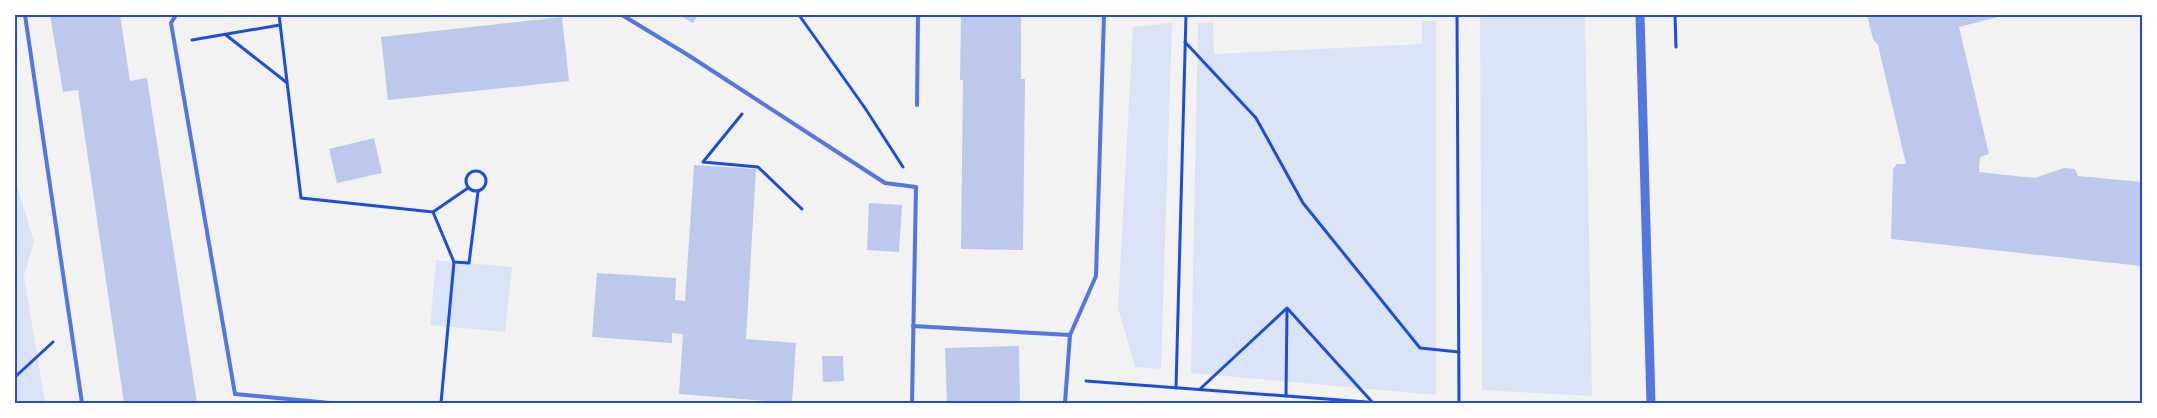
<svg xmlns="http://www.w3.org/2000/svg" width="2157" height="418" viewBox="0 0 2157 418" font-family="'Roboto Condensed',sans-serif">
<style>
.green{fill:#dbe4f7}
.building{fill:#bdc9ec}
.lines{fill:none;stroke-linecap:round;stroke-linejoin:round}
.path{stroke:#1d4ed8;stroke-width:3}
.service{stroke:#5277de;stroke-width:4}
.tertiary{stroke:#5277de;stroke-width:9}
.neatline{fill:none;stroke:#1d4ed8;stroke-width:2}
</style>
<rect width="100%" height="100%" fill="#f2f2f2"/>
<g class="green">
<polygon points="1480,15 1585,15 1592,396 1482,390"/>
<polygon points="1422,21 1436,21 1436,395 1191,373 1198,23 1213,22 1214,54 1422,44"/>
<polygon points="1172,23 1161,369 1135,367 1118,308 1133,27"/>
<polygon points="15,179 34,242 24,276 45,403 15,403"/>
<polygon points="436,260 512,267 505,332 430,325"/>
</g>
<g class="building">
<polygon points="50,15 120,15 130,81 147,78 197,403 124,403 78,90 63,92"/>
<polygon points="679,15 698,15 693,23"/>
<polygon points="961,15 1021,15 1021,79 1025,79 1023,250 961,249 963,80 960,80"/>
<polygon points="1867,15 2006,15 1959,27 1989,154 1980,157 1979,172 2035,178 2064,168 2075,169 2078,176 2142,182 2142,266 1891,239 1893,169 1897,164 1906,164 1878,45 1873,39"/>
<polygon points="562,17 569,81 388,100 381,37"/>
<polygon points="374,138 382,173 337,183 329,149"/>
<polygon points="694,165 756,169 746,339 796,343 792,403 679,394 683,334 672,333 672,343 592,337 597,273 676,278 675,300 685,301"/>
<polygon points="869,203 902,205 899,252 867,250"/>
<polygon points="1019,346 1020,403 947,403 945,348"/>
<polygon points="822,356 843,356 844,381 823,382"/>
</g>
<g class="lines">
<g class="path">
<polyline points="279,15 301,198 433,212 454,262 441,403"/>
<polyline points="799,15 865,108 903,167"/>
<polyline points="1457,15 1459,403"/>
<polyline points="1675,15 1676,47"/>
<polyline points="226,35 286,82"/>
<polyline points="192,40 280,25"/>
<polyline points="1185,42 1256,118 1303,203 1420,348 1459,352"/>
<polyline points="742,114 703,162 758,167 802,209"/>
<circle cx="476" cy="181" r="10"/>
<polyline points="433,212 468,188"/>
<polyline points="454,262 469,263 478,192"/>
<polyline points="15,377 53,342"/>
<polyline points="1086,381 1380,403"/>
<polyline points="1176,388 1186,15"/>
<polyline points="1200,389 1287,308 1373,403"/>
<polyline points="1286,396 1287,309"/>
</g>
<g class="service">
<polyline points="25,15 82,403"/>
<polyline points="176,15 171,23 235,394 330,403"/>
<polyline points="622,15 688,55 885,183 916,187 912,403"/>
<polyline points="917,105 918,15"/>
<polyline points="913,326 1070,335"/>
<polyline points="1065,403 1070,335 1096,276 1104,15"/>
</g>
<polyline class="tertiary" points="1640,15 1651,403"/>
</g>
<rect width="2157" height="418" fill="none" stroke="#ffffff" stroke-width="32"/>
<rect x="16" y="16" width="2125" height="386" class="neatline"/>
</svg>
